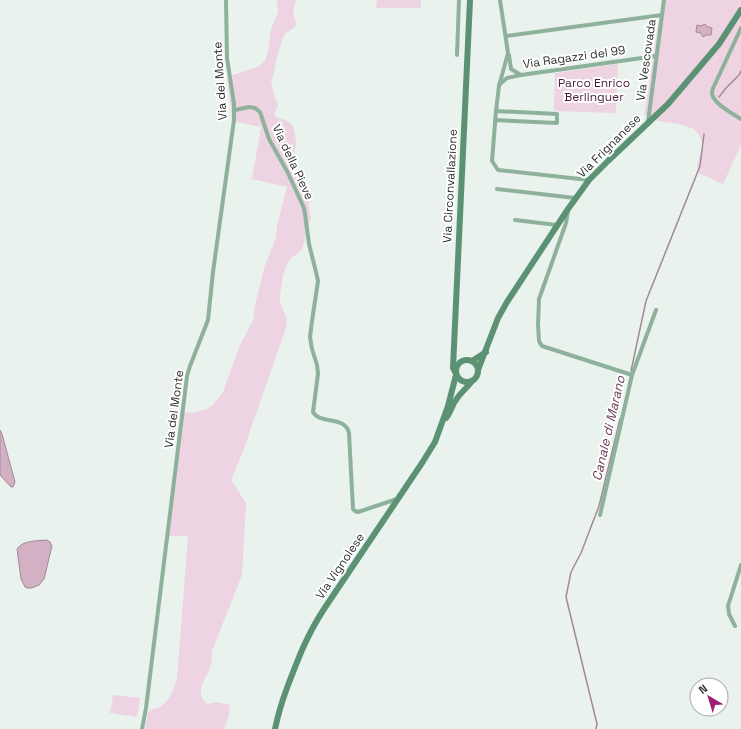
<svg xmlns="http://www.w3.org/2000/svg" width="741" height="729" viewBox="0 0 741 729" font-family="'Space Grotesk',sans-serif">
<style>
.green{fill:#eed4e2}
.water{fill:#d3b0c4;stroke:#a28a97}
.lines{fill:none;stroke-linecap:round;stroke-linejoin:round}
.stream{stroke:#a28a97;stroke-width:1.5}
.street{stroke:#8eb19c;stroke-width:4}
.secondary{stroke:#5c9274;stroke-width:6}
.labels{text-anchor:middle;stroke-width:4;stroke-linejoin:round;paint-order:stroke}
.street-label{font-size:12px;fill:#2e322f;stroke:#fff}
.park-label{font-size:12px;fill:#491c38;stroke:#fff}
.water-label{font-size:13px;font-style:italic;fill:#6b3b58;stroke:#fff}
</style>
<rect width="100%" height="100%" fill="#e9f2ec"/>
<g class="green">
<path d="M277 0H296L293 11 294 17 297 23C294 30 288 30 284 35 281 43 278 53 276 61 274 68 275 73 271 80 272 85 273 90 274 95 274 99 278 102 278 106 277 109 274 112 275 115 278 122 293 115 295 135 296 139 296 146 295 150 291 159 288 160 292 170L309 199V208L311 218 310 222 307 228 303 247 300 252 291 258 288 263 283 275 280 296V303L287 318 286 328 242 454 231 480 246 503 242 575 212 651C212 658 212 664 209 670 204 683 194 692 207 704L216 702 230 705 229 716 224 729H145L148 712C152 709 155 709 160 707 169 702 174 688 177 679L188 536H166L184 412 193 413 207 409 213 405 223 392 240 345 253 320 255 305 265 265 276 238 277 226 287 187 252 179 261 127 232 121 227 77C235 74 258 68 263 63 268 58 269 43 270 36 270 33 272 27 273 24 275 19 278 15 278 9 278 6 277 4 277 0Z"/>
<polygon points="377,0 421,0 421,8 376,8"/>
<polygon points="662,0 741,0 741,31 740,34 741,34 741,110 740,114 741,115 741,145 723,184 698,173 697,165 703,144 699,135 694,129 679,124 658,121 644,115"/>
<polygon points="618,64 616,113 554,111 555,73"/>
<polygon points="113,695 140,698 137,717 110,713"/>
</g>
<g class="water">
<polygon points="705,24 708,27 712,28 711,35 706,35 703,37 701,33 696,32 697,25 701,26"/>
<polygon points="0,430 2,434 15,482 13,487 11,487 0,475"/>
<path d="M47 540 50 542 52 546 44 579 39 585 32 588H28L25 587 21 579 17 549C23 540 37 541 47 540Z"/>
</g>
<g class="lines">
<g class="stream">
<polyline points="719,97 726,88 739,75 741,71"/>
<polyline points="631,371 646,301 700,166 704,134"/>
<polyline points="596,729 597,724 566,597 571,572 581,553 599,506 620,419"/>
</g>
<g class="street">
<polyline points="500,0 508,53 499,86 496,111 492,161 498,170 589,180"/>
<path d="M741 28 715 84C713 87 712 90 712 93 712 103 733 114 741 119"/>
<polyline points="506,36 662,15"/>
<polyline points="457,55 459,0"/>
<polyline points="509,55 511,69 521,75"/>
<polyline points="499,85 507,78 521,75 656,56"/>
<path d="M235 110 249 107 255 108 260 112 269 139 288 173 304 208 305 214 309 244 316 272 318 281 312 321 310 337 312 349 317 365 318 374 313 412C320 425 345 415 349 433L353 509 355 511 358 512 397 499"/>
<polyline points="495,120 557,123 557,114 496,111"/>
<polyline points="648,122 664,0"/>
<polyline points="497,189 575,198"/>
<polyline points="568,211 566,223 539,299 538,325 539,341 542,346 632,375"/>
<polyline points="515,220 557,225"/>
<polyline points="600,515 632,375 656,310"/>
<polyline points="735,626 729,614 728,606 741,565"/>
<polyline points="142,729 146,708 187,376 190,366 208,320 213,272 234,120 234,104 227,58 226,0"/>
</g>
<g class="secondary">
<circle cx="467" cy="371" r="11"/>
<polyline points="472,361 486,352"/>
<polyline points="478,370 498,318 507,302 568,209 589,180 608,161 668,104 680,90 719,44 741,10"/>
<polyline points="455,372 453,368 470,0"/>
<path d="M446 418C451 412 452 405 456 400 460 393 467 388 472 381"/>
<path d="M275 729C278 715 282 701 287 688 298 659 307 635 324 609L422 463 435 442 448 406 456 375"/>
</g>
</g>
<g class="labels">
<g class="street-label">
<text transform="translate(574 57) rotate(-8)" y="4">Via Ragazzi del 99</text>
<text transform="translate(646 60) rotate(-82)" y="4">Via Vescovada</text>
<text transform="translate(220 81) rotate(-94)" y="4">Via del Monte</text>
<text transform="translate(609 146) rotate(-45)" y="4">Via Frignanese</text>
<text transform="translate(293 162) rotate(65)" y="4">Via della Pieve</text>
<text transform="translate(450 186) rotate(-87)" y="4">Via Circonvallazione</text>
<text transform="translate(174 409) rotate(-82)" y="4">Via del Monte</text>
<text transform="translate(340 566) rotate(-56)" y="4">Via Vignolese</text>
</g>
<g class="park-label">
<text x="594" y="87">Parco Enrico<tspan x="594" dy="14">Berlinguer</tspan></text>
</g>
<g class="water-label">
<text transform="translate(608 428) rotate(-77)" y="5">Canale di Marano</text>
</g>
</g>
<g transform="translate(709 697) rotate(322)"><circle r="19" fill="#ffffff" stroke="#abadac"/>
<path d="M0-3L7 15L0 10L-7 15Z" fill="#9c1f75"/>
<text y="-6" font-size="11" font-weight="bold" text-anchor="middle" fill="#2e322f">N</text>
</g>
</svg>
